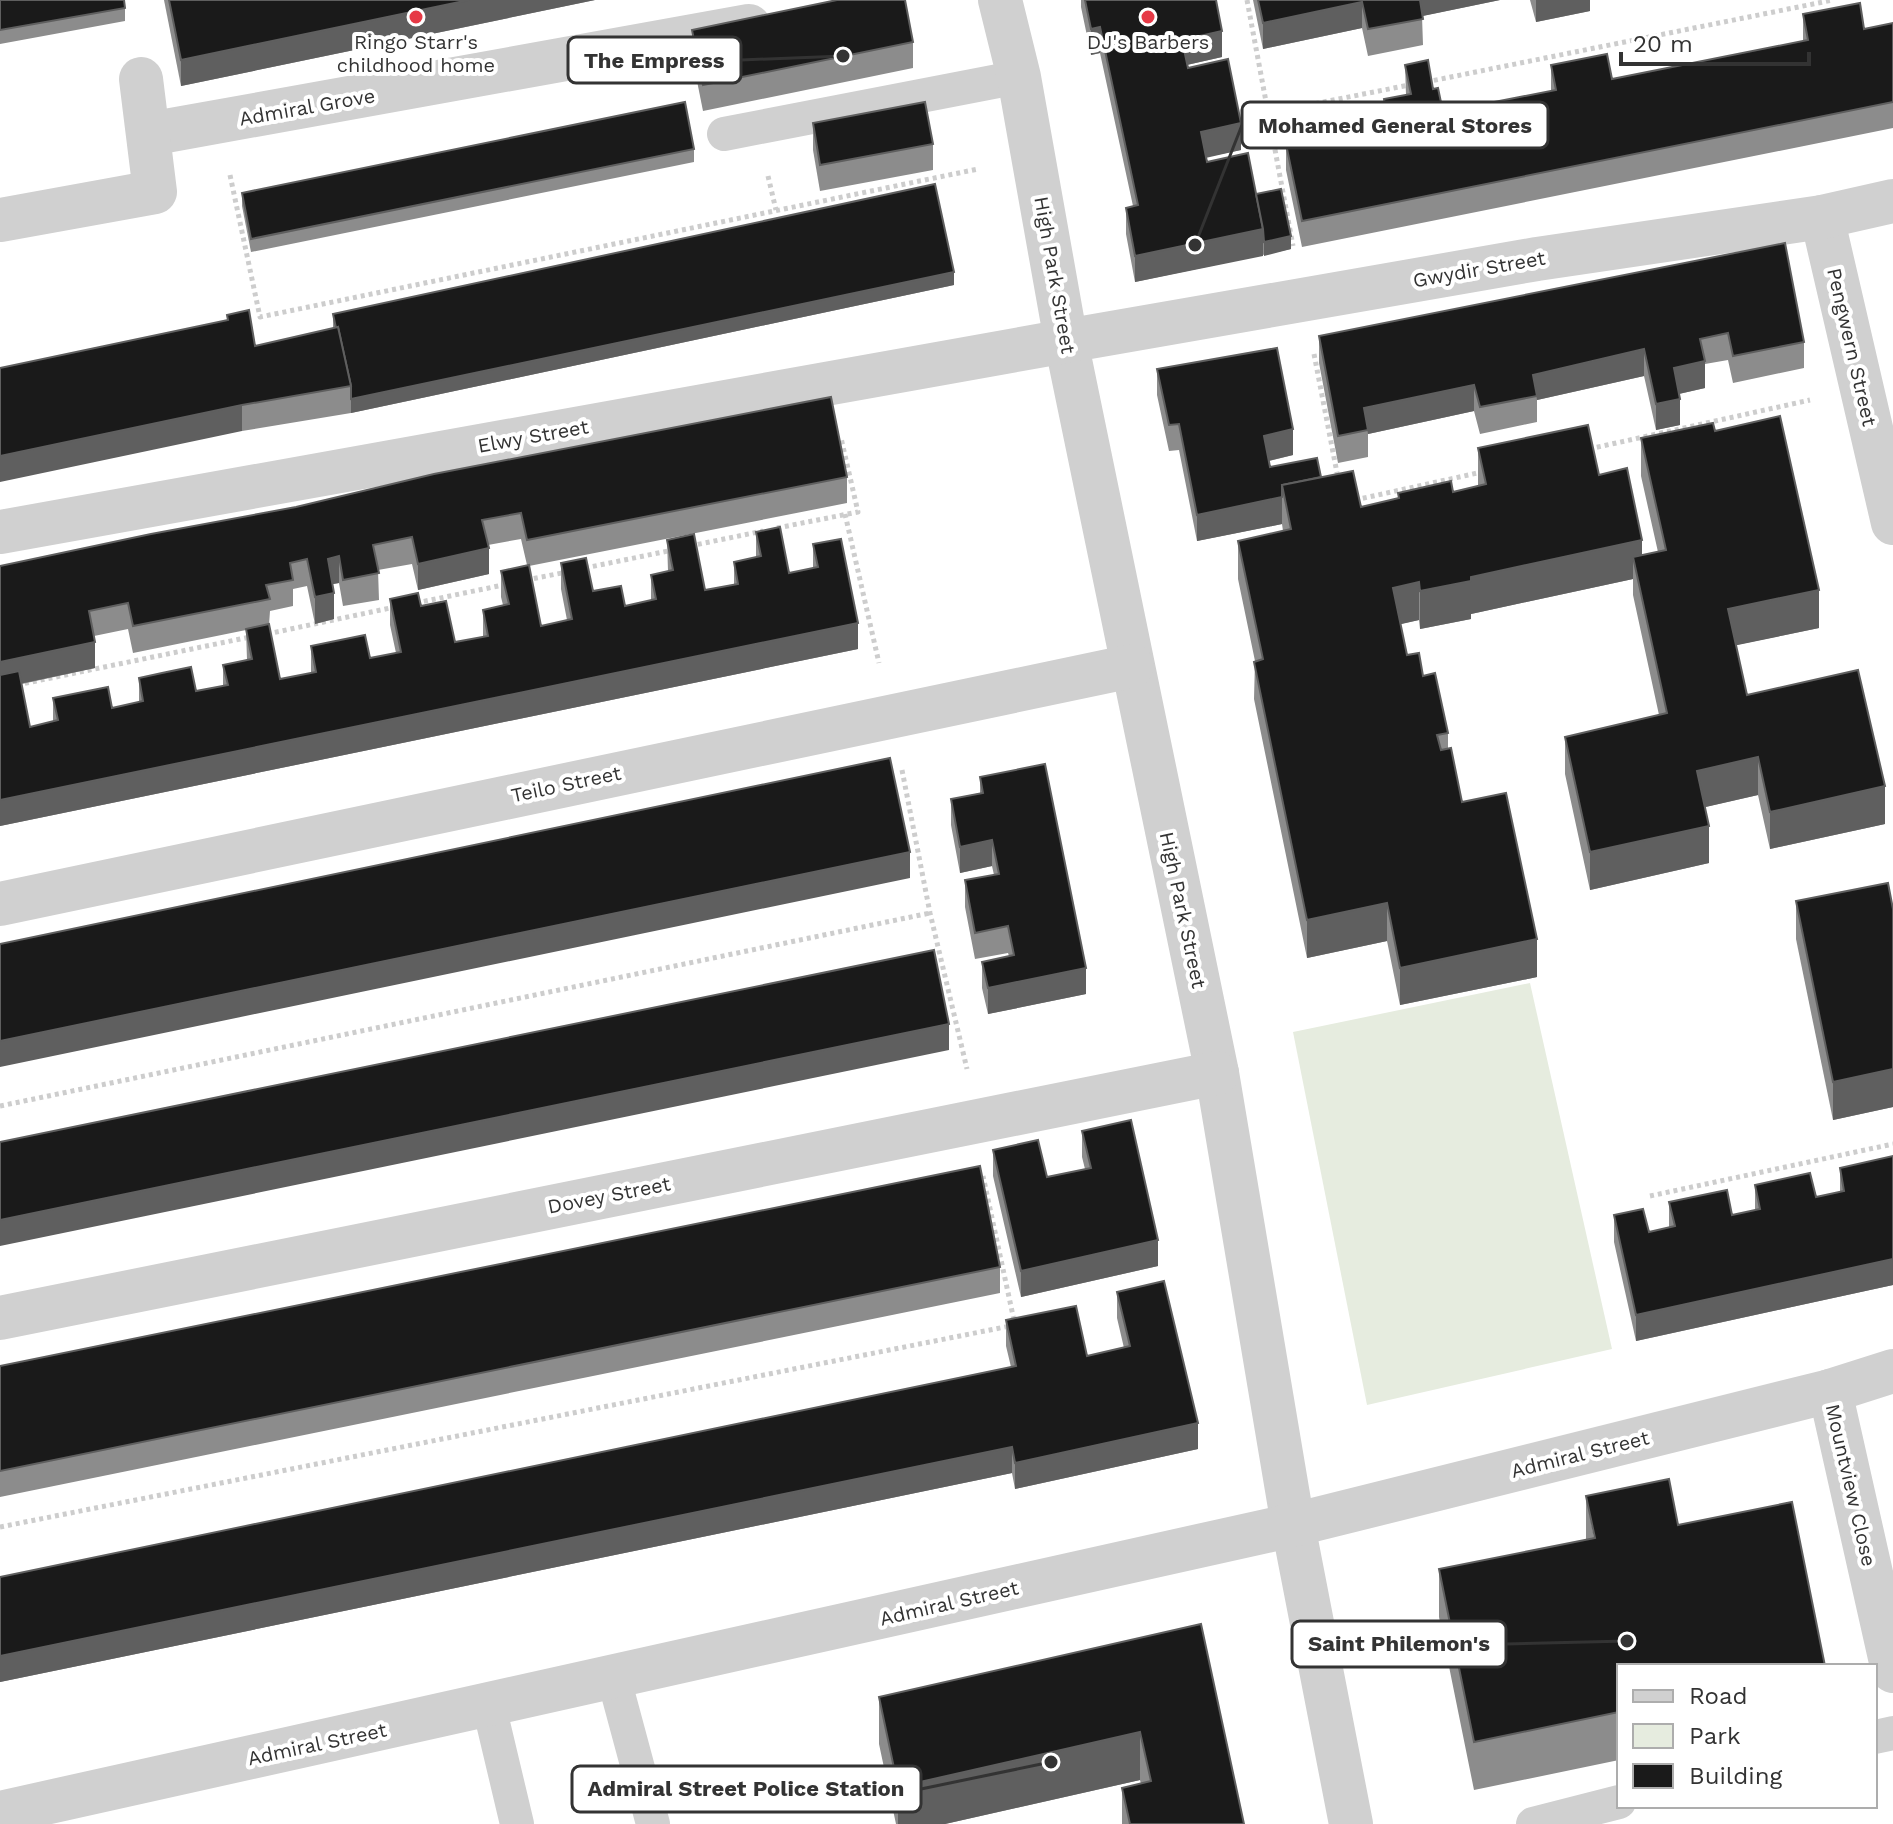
<svg xmlns="http://www.w3.org/2000/svg" width="1893" height="1824" viewBox="0 0 1893 1824" font-family="'Work Sans',sans-serif">
<style>
.green{fill:#e6ecdf}
.lines{fill:none;stroke-linecap:round;stroke-linejoin:round}
.path{stroke:#cdcdcd;stroke-width:5;stroke-dasharray:4 4;stroke-linecap:butt}
.service{stroke:#d0d0d0;stroke-width:34}
.pedestrian{stroke:#d0d0d0;stroke-width:44}
.minor{stroke:#d0d0d0;stroke-width:44}
.wall{fill:#8c8c8c;fill-rule:evenodd}
.shaded-wall{fill:#5f5f5f}
.building{fill:#1a1a1a;stroke:#5f5f5f;stroke-width:2}
.poi-dot{fill:#e63946;stroke:#fff;stroke-width:3}
.labels{text-anchor:middle;stroke-width:8;stroke-linejoin:round;paint-order:stroke}
.poi-label{font-size:20px;fill:#333;stroke:#fff}
.street-label{font-size:20px;fill:#333;stroke:#fff}
.leader{fill:none;stroke:#333;stroke-width:3}
.callout-dot{fill:#333;stroke:#fff;stroke-width:3}
.callout{fill:#fff;stroke:#333;stroke-width:3}
.callout-label{font-size:22px;text-anchor:middle;font-weight:bold;fill:#333}
</style>
<rect width="100%" height="100%" fill="#fff"/>
<polygon class="green" points="1530,983 1612,1349 1367,1405 1293,1032"/>
<g class="lines">
<g class="path">
<polyline points="1247,0 1293,246"/>
<polyline points="1426,82 1833,0"/>
<polyline points="1268,113 1409,85"/>
<polyline points="230,175 260,317 978,169"/>
<polyline points="768,176 776,210"/>
<polyline points="1314,354 1338,478"/>
<polyline points="1589,449 1810,400"/>
<polyline points="1355,500 1482,472"/>
<polyline points="845,514 879,663"/>
<polyline points="777,528 858,512 841,438"/>
<polyline points="690,546 763,531"/>
<polyline points="585,568 673,550"/>
<polyline points="526,580 567,572"/>
<polyline points="416,603 508,584"/>
<polyline points="267,634 395,607"/>
<polyline points="17,685 250,637"/>
<polyline points="902,770 930,913 967,1069"/>
<polyline points="0,1106 930,913"/>
<polyline points="1650,1196 1893,1144"/>
<polyline points="0,1527 1015,1325 983,1176"/>
</g>
<g class="service">
<polyline points="724,134 1019,77"/>
<polyline points="614,1679 653,1824"/>
<polyline points="489,1706 517,1824"/>
<polyline points="1875,1737 1893,1733"/>
<polyline points="1533,1824 1619,1802"/>
</g>
<polyline class="pedestrian" points="149,134 749,26"/>
<g class="minor">
<polyline points="1000,0 1019,77 1066,341 1217,1073 1293,1525 1351,1824"/>
<polyline points="1822,217 1893,523"/>
<polyline points="0,220 155,192 141,79"/>
<polyline points="0,532 1066,341 1537,259 1822,217 1893,201"/>
<polyline points="0,904 1132,666"/>
<polyline points="0,1318 1217,1073"/>
<polyline points="1830,1391 1893,1671"/>
<polyline points="0,1813 1293,1525 1830,1391 1893,1371"/>
</g>
</g>
<g class="wall">
<polygon points="0,0 125,8 125,21 0,44"/>
<polygon points="164,0 595,0 181,86"/>
<polygon points="1081,0 1216,0 1222,57 1187,65 1188,68 1241,150 1206,157 1207,162 1256,194 1291,249 1135,282 1126,234 1126,208 1133,206 1100,53 1091,55 1081,7"/>
<polygon points="1253,0 1500,0 1422,16 1423,45 1368,56 1362,28 1263,49"/>
<polygon points="1530,0 1590,0 1590,11 1536,22"/>
<polygon points="1803,14 1864,29 1893,23 1893,128 1302,247 1286,170 1286,144 1384,124 1384,99 1406,95 1405,65 1433,89 1443,112 1551,91 1551,65 1612,79 1803,41"/>
<polygon points="692,30 913,42 913,68 703,111 692,56"/>
<polygon points="813,123 933,144 933,170 820,191 813,150"/>
<polygon points="694,149 694,162 251,252 242,206 242,193"/>
<polygon points="1785,243 1804,342 1804,368 1733,383 1728,360 1705,364 1705,388 1679,394 1680,425 1656,430 1644,376 1537,400 1537,422 1480,434 1474,411 1368,434 1368,457 1338,463 1319,363 1319,336"/>
<polygon points="954,285 351,413 242,431 227,320 227,315 255,346 333,329 333,314"/>
<polygon points="1157,369 1293,455 1269,461 1270,467 1321,477 1361,507 1398,499 1398,493 1453,492 1478,486 1478,448 1599,475 1642,555 1658,552 1641,476 1641,438 1715,431 1819,628 1736,645 1747,695 1885,824 1770,849 1758,795 1705,807 1709,863 1590,890 1565,774 1565,737 1659,715 1633,595 1633,579 1471,614 1471,619 1420,629 1419,620 1400,624 1407,655 1423,676 1448,733 1448,749 1462,802 1537,977 1400,1005 1387,941 1307,958 1254,699 1255,661 1238,579 1238,541 1283,531 1282,524 1197,541 1179,450 1169,451 1157,395"/>
<path d="M847 477V503L529 566 541 626 567 620 561 589V563L593 591 625 606 651 600V575L668 571 667 540 705 590 734 585V562L756 557V532L789 573 813 568V544L858 649 0 826V566ZM521 539 527 565 501 571V597L503 605 483 610V637L455 642 421 606 390 599V625L396 653 370 658 311 646V673L280 679 269 625 270 611 293 606V589L307 586 315 624 334 619 332 584 339 583 343 606 379 600 378 570 412 564 418 590 489 574 488 545ZM128 629 133 653 246 630 247 660 223 665V686L196 691 139 678V702L112 708 53 698V722L30 727 22 684 95 668 94 636Z"/>
<polygon points="980,777 1086,994 988,1014 982,988 982,962 1009,956 1008,953 975,959 965,907 965,880 994,875 992,866 960,873 951,825 951,799 980,793"/>
<polygon points="1796,901 1893,909 1893,1107 1833,1120 1796,939"/>
<polygon points="1082,1131 1158,1266 1021,1297 993,1176 993,1150 1047,1177 1085,1169 1082,1157"/>
<polygon points="1893,1156 1893,1285 1636,1341 1614,1242 1614,1215 1649,1232 1669,1227 1669,1202 1732,1215 1755,1210 1755,1185 1816,1197 1840,1192 1840,1168"/>
<polygon points="1000,1267 1000,1293 0,1497 0,1366"/>
<polygon points="1117,1292 1198,1449 1015,1489 1012,1473 0,1682 0,1577 1011,1367 1006,1346 1006,1320 1087,1356 1124,1348 1117,1318"/>
<polygon points="1586,1496 1619,1666 1619,1760 1474,1790 1439,1617 1439,1569 1586,1540"/>
<polygon points="1201,1624 1244,1824 1122,1824 1122,1788 1141,1784 1140,1780 945,1824 896,1824 879,1744 879,1697"/>
</g>
<g class="shaded-wall">
<polygon points="469,0 595,0 181,86 181,60"/>
<polygon points="1418,0 1500,0 1418,17"/>
<polygon points="1536,0 1590,0 1590,11 1536,22"/>
<polygon points="1362,2 1362,28 1263,49 1263,23"/>
<polygon points="1100,27 1100,53 1091,55 1091,29"/>
<polygon points="1222,31 1222,57 1182,66 1182,40"/>
<polygon points="1241,123 1241,150 1201,159 1201,132"/>
<polygon points="1263,229 1263,256 1135,282 1135,256"/>
<polygon points="1291,236 1291,249 1264,256 1264,242"/>
<polygon points="954,272 954,285 351,413 351,399"/>
<polygon points="1644,349 1644,376 1537,400 1533,375"/>
<polygon points="1705,361 1705,388 1674,395 1674,368"/>
<polygon points="1474,385 1474,411 1368,434 1364,408"/>
<polygon points="1680,399 1680,425 1656,430 1656,404"/>
<polygon points="242,405 242,431 0,482 0,456"/>
<polygon points="1293,429 1293,455 1264,462 1264,436"/>
<polygon points="1282,497 1282,524 1197,541 1197,515"/>
<polygon points="1642,540 1642,577 1633,557 1633,579 1471,614 1471,619 1420,629 1420,591 1471,577"/>
<polygon points="489,548 489,574 418,590 418,564"/>
<polygon points="339,556 339,583 328,585 328,559"/>
<polygon points="1419,582 1419,620 1393,626 1393,588"/>
<polygon points="1819,590 1819,628 1728,647 1728,609"/>
<polygon points="334,593 334,619 315,624 315,597"/>
<polygon points="858,623 858,649 0,826 0,800"/>
<polygon points="95,642 95,668 0,688 0,662"/>
<polygon points="1758,757 1758,795 1697,809 1697,771"/>
<polygon points="1885,786 1885,824 1770,849 1770,812"/>
<polygon points="1709,826 1709,863 1590,890 1590,852"/>
<polygon points="992,840 992,866 960,873 960,847"/>
<polygon points="910,852 910,878 0,1067 0,1041"/>
<polygon points="1387,903 1387,941 1307,958 1307,920"/>
<polygon points="1537,939 1537,977 1400,1005 1400,968"/>
<polygon points="1086,968 1086,994 988,1014 988,988"/>
<polygon points="949,1024 949,1050 0,1246 0,1220"/>
<polygon points="1893,1069 1893,1107 1833,1120 1833,1082"/>
<polygon points="1158,1240 1158,1266 1021,1297 1021,1271"/>
<polygon points="1893,1259 1893,1285 1636,1341 1636,1315"/>
<polygon points="1198,1423 1198,1449 1015,1489 1015,1463"/>
<polygon points="1012,1447 1012,1473 0,1682 0,1656"/>
<polygon points="1140,1732 1140,1780 945,1824 898,1824 898,1787"/>
</g>
<g class="building">
<polygon points="0,0 124,0 125,8 0,30"/>
<polygon points="169,0 469,0 181,60"/>
<polygon points="837,0 905,0 913,42 703,85 692,30"/>
<polygon points="1085,0 1216,0 1222,31 1182,40 1188,68 1228,59 1241,123 1201,132 1207,162 1248,153 1263,229 1135,256 1126,208 1138,205 1100,27 1091,29"/>
<polygon points="1258,0 1420,0 1423,19 1368,29 1362,2 1263,23"/>
<polygon points="1860,3 1864,29 1893,23 1893,102 1302,221 1286,144 1388,123 1384,99 1411,94 1405,65 1428,60 1433,89 1438,88 1443,112 1556,90 1551,65 1607,54 1612,79 1808,40 1803,14"/>
<polygon points="685,102 694,149 251,239 242,193"/>
<polygon points="925,102 933,144 820,165 813,123"/>
<polygon points="935,184 954,272 351,399 351,386 338,327 336,328 333,314"/>
<polygon points="1281,189 1291,236 1264,242 1263,229 1256,194"/>
<polygon points="1785,243 1804,342 1733,356 1728,333 1700,339 1705,361 1674,368 1680,399 1656,404 1644,349 1533,375 1537,396 1480,407 1474,385 1364,408 1368,430 1338,436 1319,336"/>
<polygon points="249,310 255,346 338,327 351,386 242,405 0,456 0,368 228,320 227,315"/>
<polygon points="1277,348 1293,429 1264,436 1270,467 1317,458 1321,477 1282,485 1282,497 1197,515 1179,424 1169,425 1157,369"/>
<polygon points="831,397 847,477 527,540 521,513 482,520 489,548 418,564 412,537 373,545 379,573 343,580 339,556 328,559 334,593 315,597 307,559 290,563 293,580 266,585 270,599 133,626 128,603 89,611 95,642 0,662 0,566 151,534 296,507 434,474"/>
<polygon points="1780,416 1819,590 1728,609 1747,695 1858,670 1885,786 1770,812 1758,757 1697,771 1709,826 1590,852 1565,737 1667,713 1633,557 1666,550 1641,438 1713,423 1715,431"/>
<polygon points="1588,425 1599,475 1627,468 1642,540 1471,577 1471,581 1420,591 1419,582 1393,588 1407,655 1419,653 1423,676 1435,673 1448,733 1437,735 1441,750 1451,748 1462,802 1506,793 1537,939 1400,968 1387,903 1307,920 1254,662 1263,659 1238,541 1291,529 1282,485 1353,471 1361,507 1399,498 1398,493 1451,481 1453,492 1486,484 1478,448"/>
<polygon points="780,527 789,573 818,567 813,544 841,539 858,623 0,800 0,675 19,671 30,727 58,720 53,698 108,687 112,708 143,701 139,678 162,673 191,667 196,691 228,685 223,665 252,659 246,629 269,624 280,679 316,672 311,646 365,635 370,658 401,652 390,599 418,593 421,606 446,601 455,642 488,636 483,610 509,604 501,571 529,565 541,626 572,619 561,563 586,558 593,591 621,586 625,606 656,599 651,575 673,570 667,540 694,534 705,590 738,584 734,562 761,556 756,532"/>
<polygon points="890,758 910,852 0,1041 0,944"/>
<polygon points="1045,764 1086,968 988,988 982,962 1014,955 1008,926 975,933 965,880 999,874 992,840 960,847 951,799 983,793 980,777"/>
<polygon points="1888,883 1893,909 1893,1069 1833,1082 1796,901"/>
<polygon points="934,950 949,1024 0,1220 0,1142"/>
<polygon points="1131,1120 1158,1240 1021,1271 993,1150 1038,1140 1047,1177 1091,1168 1082,1131"/>
<polygon points="1893,1156 1893,1259 1636,1315 1614,1215 1643,1209 1649,1232 1675,1226 1669,1202 1727,1190 1732,1215 1760,1209 1755,1185 1810,1173 1816,1197 1844,1191 1840,1168"/>
<polygon points="980,1166 1000,1267 0,1471 0,1366"/>
<polygon points="1164,1281 1198,1423 1015,1463 1012,1447 0,1656 0,1577 1016,1366 1006,1320 1076,1306 1087,1356 1130,1346 1117,1292"/>
<polygon points="1669,1479 1678,1525 1792,1502 1825,1666 1619,1666 1619,1712 1474,1742 1439,1569 1595,1538 1586,1496"/>
<polygon points="1201,1624 1244,1824 1130,1824 1122,1788 1151,1781 1140,1732 898,1787 879,1697"/>
</g>
<g class="poi-dot">
<circle cx="416" cy="17" r="8"/>
<circle cx="1148" cy="17" r="8"/>
</g>
<g class="labels">
<g class="poi-label">
<text x="416" y="49">Ringo Starr's<tspan x="416" dy="23">childhood home</tspan></text>
<text x="1148" y="49">DJ's Barbers</text>
</g>
<g class="street-label">
<text transform="translate(307 107) rotate(-10)" y="7">Admiral Grove</text>
<text transform="translate(1479 269) rotate(-10)" y="7">Gwydir Street</text>
<text transform="translate(1055 275) rotate(80)" y="7">High Park Street</text>
<text transform="translate(1852 347) rotate(77)" y="7">Pengwern Street</text>
<text transform="translate(533 436) rotate(-10)" y="7">Elwy Street</text>
<text transform="translate(566 784) rotate(-12)" y="7">Teilo Street</text>
<text transform="translate(1183 910) rotate(78)" y="7">High Park Street</text>
<text transform="translate(609 1195) rotate(-11)" y="7">Dovey Street</text>
<text transform="translate(1580 1454) rotate(-14)" y="7">Admiral Street</text>
<text transform="translate(1851 1485) rotate(77)" y="7">Mountview Close</text>
<text transform="translate(949 1603) rotate(-13)" y="7">Admiral Street</text>
<text transform="translate(317 1744) rotate(-12)" y="7">Admiral Street</text>
</g>
</g>
<path class="leader" d="M843 56L741 60M1195 245L1242 125M1627 1641L1506 1644M1051 1762L921 1789"/>
<g class="callout-dot">
<circle cx="843" cy="56" r="8"/>
<circle cx="1195" cy="245" r="8"/>
<circle cx="1627" cy="1641" r="8"/>
<circle cx="1051" cy="1762" r="8"/>
</g>
<g class="callout">
<rect x="568" y="37" width="173" height="46" rx="8"/>
<rect x="1242" y="102" width="306" height="46" rx="8"/>
<rect x="1292" y="1621" width="214" height="46" rx="8"/>
<rect x="572" y="1766" width="349" height="46" rx="8"/>
</g>
<g class="callout-label">
<text x="654" y="68">The Empress</text>
<text x="1395" y="133">Mohamed General Stores</text>
<text x="1399" y="1651">Saint Philemon's</text>
<text x="746" y="1796">Admiral Street Police Station</text>
</g>
<rect x="1617" y="1664" width="260" height="144" fill="#ffffff" stroke="#adadad" stroke-width="2"/>
<rect x="1633" y="1690" width="40" height="12" fill="#d0d0d0" stroke="#adadad" stroke-width="2"/>
<text x="1689" y="1704" font-size="24" fill="#333333">Road</text>
<rect x="1633" y="1724" width="40" height="24" fill="#e6ecdf" stroke="#adadad" stroke-width="2"/>
<text x="1689" y="1744" font-size="24" fill="#333333">Park</text>
<rect x="1633" y="1764" width="40" height="24" fill="#1a1a1a" stroke="#adadad" stroke-width="2"/>
<text x="1689" y="1784" font-size="24" fill="#333333">Building</text>
<path d="M1621 52v12h188v-12" fill="none" stroke="#333333" stroke-width="4"/>
<text x="1633" y="52" font-size="24" fill="#333333" stroke="#ffffff" stroke-width="6" paint-order="stroke">20 m</text>
</svg>
